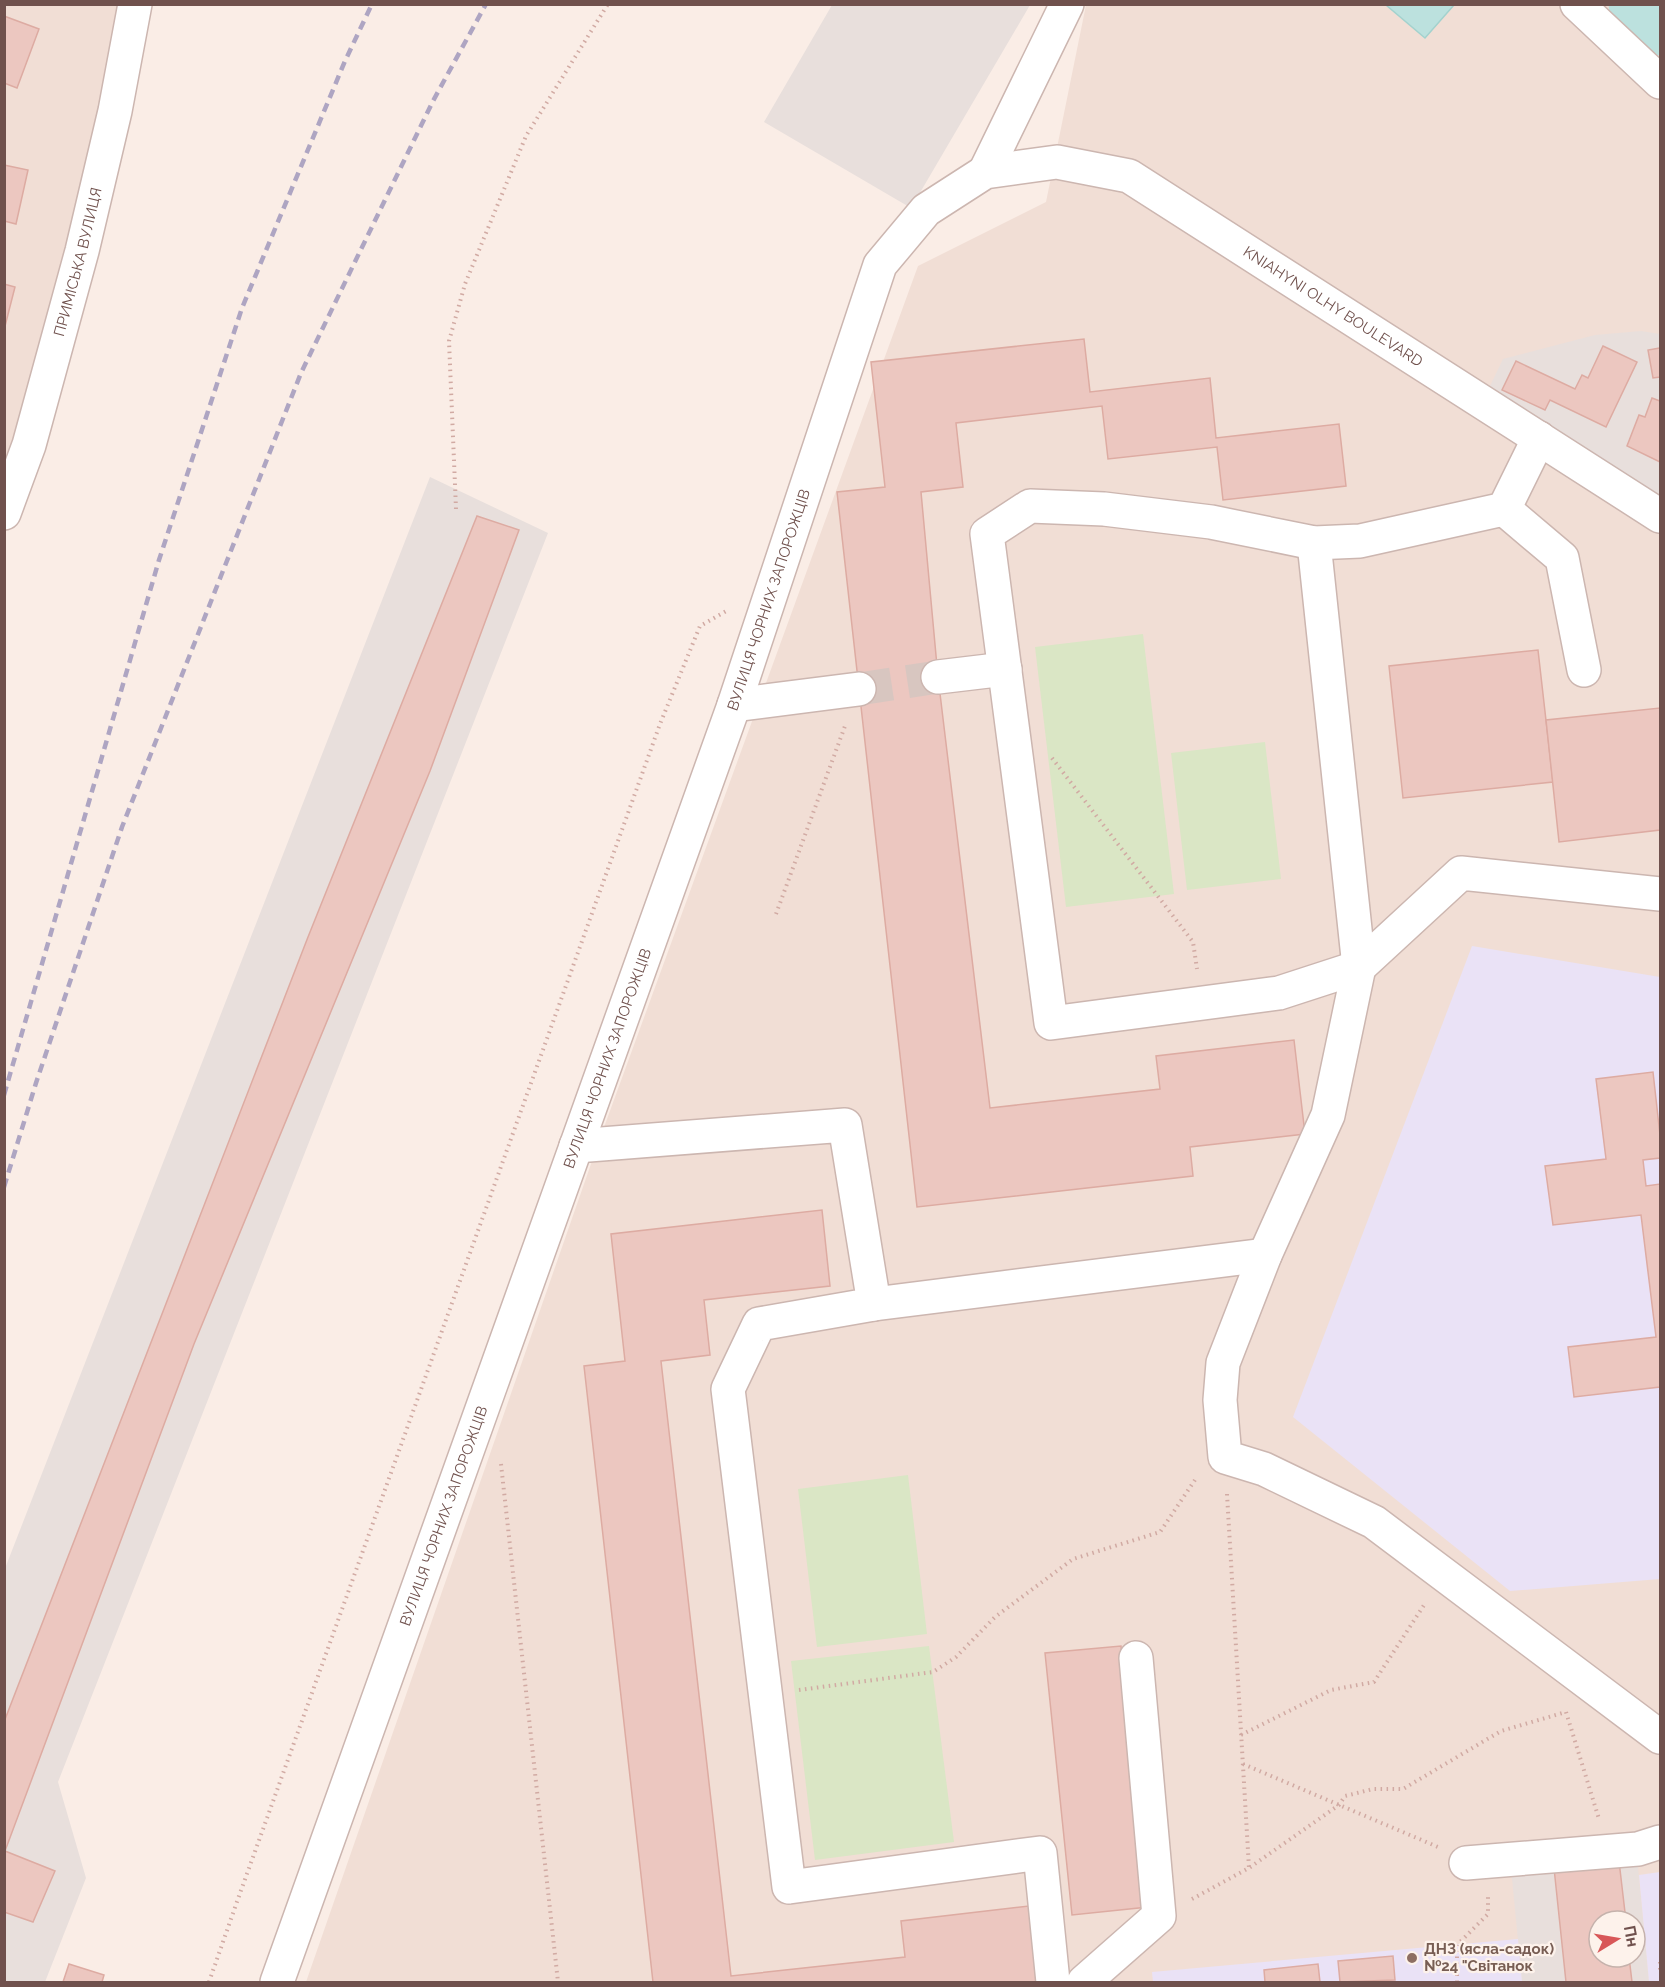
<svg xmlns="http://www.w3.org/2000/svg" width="1665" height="1987" viewBox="0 0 1665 1987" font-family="Raleway,sans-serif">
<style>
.residential{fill:#f1ded5;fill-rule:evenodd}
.industrial{fill:#e8dfdc;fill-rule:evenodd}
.education{fill:#eae2f6}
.green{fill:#dae6c5}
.water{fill:#bce1de;stroke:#a3d2ce;stroke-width:1.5}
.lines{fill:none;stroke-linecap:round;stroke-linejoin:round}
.river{stroke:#bce1de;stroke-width:63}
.building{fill:#ecc7c0;stroke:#ddaba2;stroke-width:1.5}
.minor-tunnel{stroke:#d8c6c0;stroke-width:33;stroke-dasharray:33 16;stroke-linecap:butt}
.minor-casing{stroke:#ccb6b0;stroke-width:36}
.path{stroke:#d1aaa3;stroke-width:4;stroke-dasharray:1.5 4.5;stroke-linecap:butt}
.minor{stroke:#fff;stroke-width:33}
.rail{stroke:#aea5c2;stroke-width:4.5;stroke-dasharray:9 6;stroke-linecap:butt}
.education-dot{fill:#8d6e63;stroke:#fdf2eb;stroke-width:2}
.labels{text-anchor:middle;stroke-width:4.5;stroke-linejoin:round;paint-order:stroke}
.street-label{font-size:15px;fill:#70514d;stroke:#fdf2eb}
.education-label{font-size:15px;font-weight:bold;fill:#785e54;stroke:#fdf2eb;text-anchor:start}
</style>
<rect width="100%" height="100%" fill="#faede6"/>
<g class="residential">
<polygon points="5,5 135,5 5,480"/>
<path d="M1086 5H1660V1982H306L599 1141 918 266 1046 202ZM1599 1921H1635V1957H1599Z"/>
</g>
<g class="industrial">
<polygon points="832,5 1030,5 911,208 764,122"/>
<polygon points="1641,331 1660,334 1660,501 1489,388 1503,359 1595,335"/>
<polygon points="430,477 548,533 58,1782 86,1878 45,1982 5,1982 4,1571"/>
<path d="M1637 1857 1649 1982H1522L1511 1868ZM1599 1921H1635V1957H1599Z"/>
</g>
<g class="education">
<polygon points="1472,946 1660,977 1660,1579 1510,1591 1293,1417"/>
<polygon points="1660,1872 1660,1982 1649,1982 1639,1875"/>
<polygon points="1518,1939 1522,1982 1153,1982 1152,1972"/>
</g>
<g class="green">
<polygon points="1143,634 1174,894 1066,907 1035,647"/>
<polygon points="1265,742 1281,879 1187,890 1171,753"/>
<polygon points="908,1475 927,1634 817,1647 798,1489"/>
<polygon points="929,1646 954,1842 815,1860 791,1661"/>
</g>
<polygon class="water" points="1386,5 1454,5 1425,38"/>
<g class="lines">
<polyline class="river" points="1640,4 1660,24"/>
</g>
<g class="building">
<polygon points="4,16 39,29 17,88 4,83"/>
<polygon points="4,165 28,170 16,224 4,221"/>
<polygon points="4,284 15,287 4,330"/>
<polygon points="1084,339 1090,392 1210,378 1216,438 1339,424 1346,486 1223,500 1217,447 1108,459 1102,406 956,423 963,487 921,492 938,677 990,1108 1160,1089 1156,1056 1294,1040 1305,1134 1190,1147 1193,1176 917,1207 837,492 885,487 871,362"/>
<polygon points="1603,346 1637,362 1606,427 1550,400 1545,410 1502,390 1516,361 1575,389 1582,375 1588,378"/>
<polygon points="1660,348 1660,377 1653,378 1648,350"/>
<polygon points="1652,398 1660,401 1660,462 1627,446 1639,415 1645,417"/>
<polygon points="477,516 519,530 430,771 194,1344 5,1851 55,1871 33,1922 4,1912 4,1722 308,937"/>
<polygon points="1538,650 1553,782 1403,798 1389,666"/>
<polygon points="1660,708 1660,830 1559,842 1546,720"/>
<polygon points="1653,1072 1660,1135 1660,1158 1643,1160 1646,1186 1660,1184 1660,1387 1574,1397 1568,1347 1656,1337 1641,1215 1553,1225 1545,1166 1606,1159 1596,1079"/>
<polygon points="822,1210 830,1286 704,1300 710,1355 661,1361 731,1976 905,1957 901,1921 1029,1906 1038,1982 653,1982 584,1366 625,1361 611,1234"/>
<polygon points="1121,1646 1148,1907 1072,1915 1045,1653"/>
<polygon points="1619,1861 1626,1921 1599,1921 1599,1957 1629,1957 1632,1982 1566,1982 1554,1868"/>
<polygon points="1393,1956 1395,1980 1340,1982 1338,1961"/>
<polygon points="69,1964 104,1975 102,1982 63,1982"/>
<polygon points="1318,1964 1320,1982 1265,1982 1264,1970"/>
</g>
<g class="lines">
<polyline class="minor-tunnel" points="859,689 938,677"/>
<defs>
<g id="minor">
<polyline points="1577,4 1660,82"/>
<polyline points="985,172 1067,4"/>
<polyline points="1539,438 1504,509 1360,541 1314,543 1211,522 1104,509 1030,506 987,534 1051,1023 1279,993 1359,967 1461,873 1660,894"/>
<polyline points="1504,509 1562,558 1584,670"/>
<path id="s1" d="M4 513 29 445 82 251 115 111 135 4"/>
<polyline points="1314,543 1359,967 1328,1115 1265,1255 1223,1363 1220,1400 1225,1457 1264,1469 1374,1522 1660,1737"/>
<polyline points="938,677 1005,669"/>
<polyline points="734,705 859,689"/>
<polyline points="576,1146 845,1125 874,1304 759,1324 728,1389 789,1887 1040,1853 1053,1982"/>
<polyline points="874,1304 1265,1255"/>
<polyline points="1466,1863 1638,1849 1660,1842"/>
<path id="s2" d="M277 1982 734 705 880 265 926 210 985 172 1057 162 1129 176 1660 516"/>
<polyline points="1084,1982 1159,1916 1136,1658"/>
</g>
</defs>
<use href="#minor" class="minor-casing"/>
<g class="path">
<polyline points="456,509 449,341 465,284 526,136 608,4"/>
<polyline points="1052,758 1193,942 1197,969"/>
<polyline points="776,914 845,726"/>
<polyline points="501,1464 558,1982"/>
<polyline points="1227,1494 1249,1868"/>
<polyline points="799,1690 933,1672 956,1657 995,1617 1073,1559 1160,1532 1197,1477"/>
<polyline points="1566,1712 1599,1819"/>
<polyline points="1241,1735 1331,1690 1374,1682 1426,1602"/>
<polyline points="1243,1764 1438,1847"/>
<polyline points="1192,1899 1249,1868 1339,1805 1345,1796 1373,1789 1403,1789 1501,1731 1566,1712"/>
<polyline points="1660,1962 1660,1973"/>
<polyline points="209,1982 239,1896 660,724 700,626 728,610"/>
<polyline points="1457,1982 1457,1945 1488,1914 1488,1894"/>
</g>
<use href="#minor" class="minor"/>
<g class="rail">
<polyline points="4,1095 159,560 242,308 345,61 372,4"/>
<polyline points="4,1187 36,1083 122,827 301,373 433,101 486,4"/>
</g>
</g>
<circle class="education-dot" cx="1412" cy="1958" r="6"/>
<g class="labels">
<g class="street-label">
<text dy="5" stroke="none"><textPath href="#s1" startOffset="262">ПРИМІСЬКА ВУЛИЦЯ</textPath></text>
<text dy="5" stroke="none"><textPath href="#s2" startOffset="2350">KNIAHYNI OLHY BOULEVARD</textPath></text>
<text dy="5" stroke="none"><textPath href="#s2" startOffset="1467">ВУЛИЦЯ ЧОРНИХ ЗАПОРОЖЦІВ</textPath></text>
<text dy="5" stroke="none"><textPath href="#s2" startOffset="981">ВУЛИЦЯ ЧОРНИХ ЗАПОРОЖЦІВ</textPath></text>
<text dy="5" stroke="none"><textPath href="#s2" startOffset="495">ВУЛИЦЯ ЧОРНИХ ЗАПОРОЖЦІВ</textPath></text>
</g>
<g class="education-label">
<text x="1424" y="1954">ДНЗ (ясла-садок)<tspan x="1424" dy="17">№24 "Світанок</tspan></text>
</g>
</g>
<rect width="1665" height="1987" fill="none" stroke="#70514d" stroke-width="12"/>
<g transform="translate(1617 1939) rotate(79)"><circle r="28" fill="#fdf2eb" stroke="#c5b2ac" stroke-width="1.5"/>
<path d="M0-4.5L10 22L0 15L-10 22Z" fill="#d85758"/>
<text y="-9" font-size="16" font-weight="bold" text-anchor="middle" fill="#70514d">Пн</text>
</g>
</svg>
